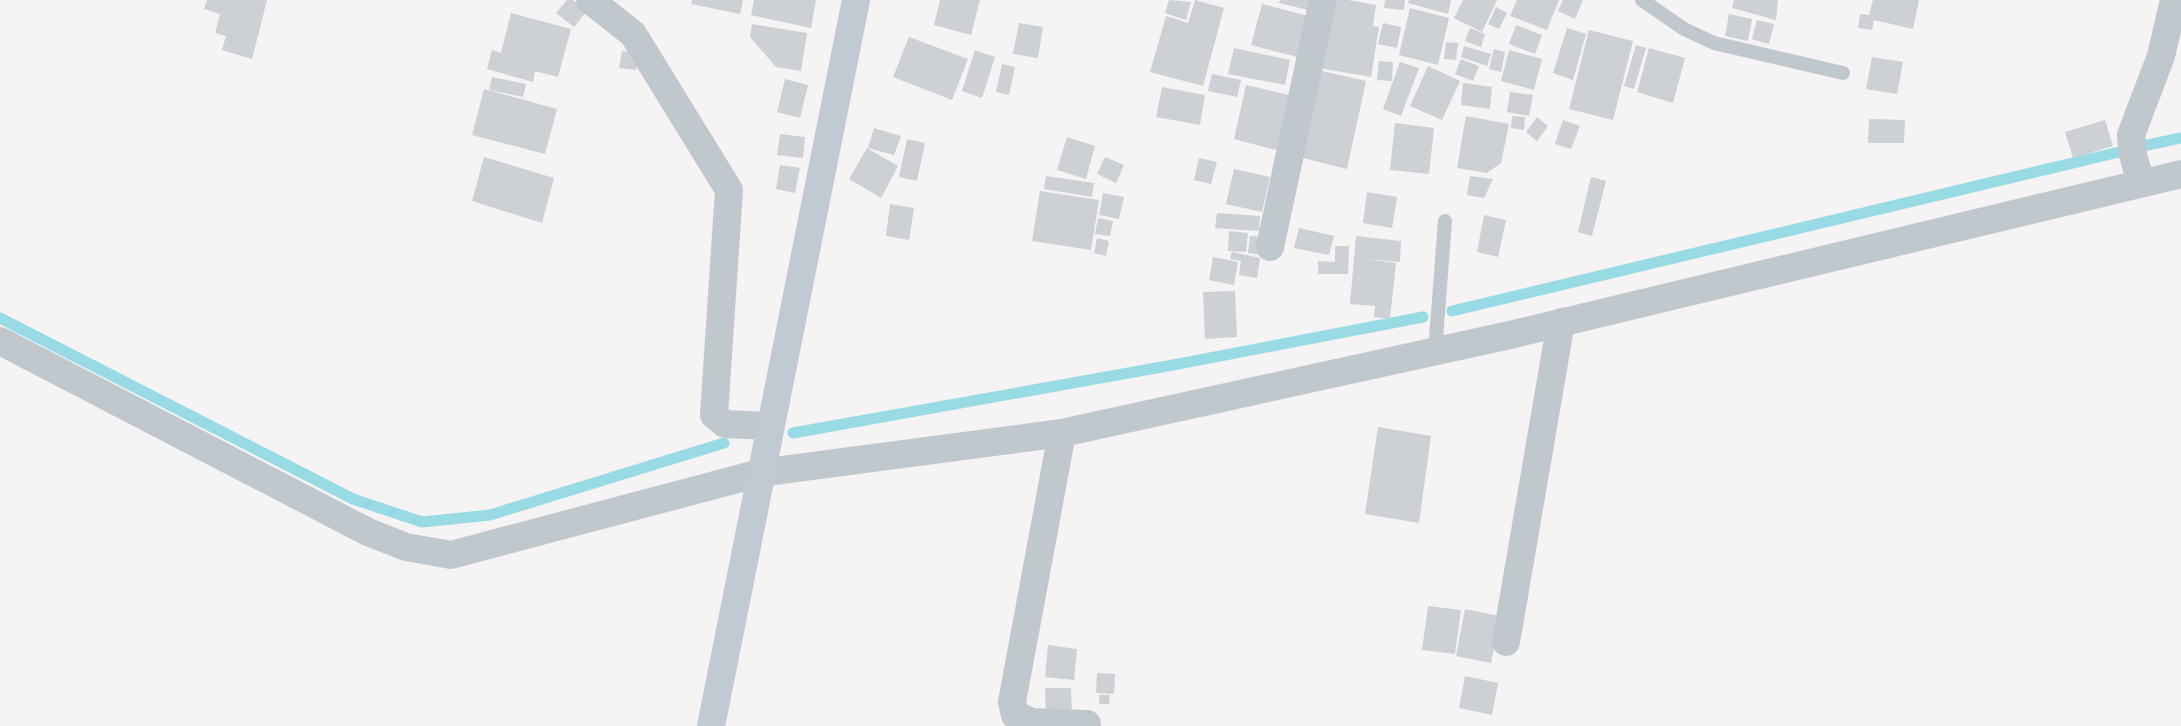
<svg xmlns="http://www.w3.org/2000/svg" width="2181" height="726" viewBox="0 0 2181 726" font-family="Poppins,sans-serif">
<style>
.lines{fill:none;stroke-linecap:round;stroke-linejoin:round}
.stream{stroke:#99dbe5;stroke-width:11}
.building{fill:#cdd0d5}
.service{stroke:#c0c8ce;stroke-width:14}
.minor{stroke:#c0c8ce;stroke-width:28}
.secondary{stroke:#c1cad2;stroke-width:28}
</style>
<rect width="100%" height="100%" fill="#f5f3f3"/>
<g class="lines">
<g class="stream">
<polyline points="2143,146 2181,138"/>
<polyline points="1452,311 2119,152"/>
<polyline points="0,318 353,499 422,522 490,515 724,443"/>
<polyline points="793,433 1173,365 1423,317"/>
</g>
</g>
<g class="building">
<polygon points="207,0 267,0 252,59 222,50 226,36 215,33 220,14 204,9"/>
<polygon points="567,0 573,0 587,11 574,27 556,13"/>
<polygon points="692,0 743,0 740,14 691,4"/>
<polygon points="754,0 816,0 811,28 751,15"/>
<polygon points="940,0 980,0 971,35 934,25"/>
<polygon points="1169,0 1191,2 1186,20 1165,13"/>
<polygon points="1195,0 1224,8 1203,86 1150,72 1166,16 1188,23"/>
<polygon points="1280,0 1315,0 1312,11 1279,3"/>
<polygon points="1324,0 1348,0 1376,5 1373,26 1379,27 1371,77 1313,67"/>
<polygon points="1385,0 1405,0 1404,10 1384,8"/>
<polygon points="1409,0 1451,0 1448,14 1408,3"/>
<polygon points="1463,0 1497,0 1482,32 1454,18"/>
<polygon points="1517,0 1559,0 1547,30 1510,16"/>
<polygon points="1563,0 1583,0 1575,19 1558,11"/>
<polygon points="1734,0 1778,0 1776,20 1732,8"/>
<polygon points="1873,0 1919,0 1913,29 1874,20 1872,30 1858,28 1860,14 1869,15"/>
<polygon points="1262,4 1312,17 1301,58 1251,45"/>
<polygon points="1496,7 1507,13 1499,29 1488,24"/>
<polygon points="1410,8 1449,18 1438,65 1399,55"/>
<polygon points="511,13 571,29 558,77 535,71 533,82 487,69 492,50 501,53"/>
<polygon points="1729,14 1752,19 1748,41 1725,36"/>
<polygon points="1757,20 1774,24 1769,44 1752,39"/>
<polygon points="1019,23 1043,27 1038,58 1013,54"/>
<polygon points="1383,23 1401,27 1397,48 1378,44"/>
<polygon points="752,24 807,33 801,71 776,67 750,37"/>
<polygon points="1516,25 1542,35 1535,54 1509,44"/>
<polygon points="1470,28 1485,34 1481,47 1465,41"/>
<polygon points="1567,28 1586,34 1573,80 1553,73"/>
<polygon points="1589,30 1633,41 1613,120 1569,109"/>
<polygon points="909,37 968,59 952,100 893,77"/>
<polygon points="1446,42 1458,43 1456,60 1444,59"/>
<polygon points="1636,45 1646,48 1634,89 1624,86"/>
<polygon points="1464,46 1491,54 1487,66 1461,57"/>
<polygon points="1234,48 1290,60 1285,85 1228,74"/>
<polygon points="1649,48 1685,58 1673,103 1637,92"/>
<polygon points="1494,49 1505,52 1501,72 1489,69"/>
<polygon points="975,50 995,57 982,98 962,91"/>
<polygon points="1509,50 1542,59 1534,90 1501,81"/>
<polygon points="622,51 639,54 636,70 619,68"/>
<polygon points="1872,57 1903,62 1897,94 1866,89"/>
<polygon points="1461,59 1479,66 1473,81 1455,74"/>
<polygon points="1379,61 1393,62 1392,81 1377,80"/>
<polygon points="1400,62 1419,68 1401,116 1383,109"/>
<polygon points="1002,64 1015,67 1009,95 996,92"/>
<polygon points="1428,66 1460,81 1442,120 1410,106"/>
<polygon points="1318,70 1366,81 1347,169 1299,157"/>
<polygon points="1212,74 1241,80 1237,97 1208,91"/>
<polygon points="492,77 526,84 523,97 489,90"/>
<polygon points="785,79 808,85 800,118 777,112"/>
<polygon points="1463,83 1492,87 1490,109 1461,105"/>
<polygon points="1246,85 1293,96 1280,151 1234,139"/>
<polygon points="1162,87 1205,95 1200,125 1156,117"/>
<polygon points="484,89 557,109 545,154 472,135"/>
<polygon points="1510,92 1533,95 1529,116 1507,112"/>
<polygon points="1466,116 1509,124 1501,163 1487,173 1457,168"/>
<polygon points="1512,116 1525,117 1524,130 1511,128"/>
<polygon points="1537,117 1548,126 1537,141 1526,132"/>
<polygon points="1869,119 1905,120 1904,143 1868,143"/>
<polygon points="1563,120 1580,126 1571,149 1555,144"/>
<polygon points="2105,120 2113,146 2073,158 2065,132"/>
<polygon points="1395,123 1434,128 1429,174 1390,170"/>
<polygon points="874,128 901,136 894,155 868,148"/>
<polygon points="780,134 805,137 803,158 777,155"/>
<polygon points="1067,137 1095,146 1086,179 1057,170"/>
<polygon points="907,139 925,143 917,181 899,177"/>
<polygon points="867,148 898,166 881,198 849,179"/>
<polygon points="484,157 554,178 542,223 472,201"/>
<polygon points="1105,157 1124,165 1116,183 1097,174"/>
<polygon points="1199,158 1217,162 1211,184 1194,180"/>
<polygon points="780,165 800,168 795,193 776,189"/>
<polygon points="1234,169 1270,177 1262,212 1226,204"/>
<polygon points="1046,176 1094,183 1092,197 1044,189"/>
<polygon points="1470,176 1493,179 1484,198 1467,195"/>
<polygon points="1591,177 1606,181 1592,236 1578,232"/>
<polygon points="1040,191 1099,200 1091,250 1032,241"/>
<polygon points="1367,192 1397,197 1392,228 1363,223"/>
<polygon points="1103,193 1124,197 1119,219 1099,215"/>
<polygon points="890,204 914,208 909,240 886,236"/>
<polygon points="1217,213 1260,216 1259,231 1215,228"/>
<polygon points="1484,215 1506,220 1498,257 1477,252"/>
<polygon points="1098,218 1113,221 1110,236 1095,234"/>
<polygon points="1299,228 1334,236 1329,255 1294,248"/>
<polygon points="1229,231 1248,233 1246,252 1228,251"/>
<polygon points="1250,236 1264,237 1262,255 1248,253"/>
<polygon points="1356,236 1401,241 1400,262 1365,259 1396,263 1390,319 1374,317 1375,306 1350,304"/>
<polygon points="1097,238 1109,241 1106,256 1094,253"/>
<polygon points="1335,246 1349,246 1348,274 1318,274 1318,261 1335,262"/>
<polygon points="1232,252 1260,258 1257,278 1239,275 1241,261 1230,259"/>
<polygon points="1213,257 1238,262 1234,285 1209,280"/>
<polygon points="1235,291 1237,337 1205,339 1203,292"/>
<polygon points="1378,427 1431,436 1419,523 1365,514"/>
<polygon points="1428,606 1461,610 1455,654 1422,650"/>
<polygon points="1465,609 1500,616 1491,663 1456,656"/>
<polygon points="1048,645 1077,649 1074,680 1045,677"/>
<polygon points="1097,673 1115,674 1114,694 1096,693"/>
<polygon points="1465,676 1498,683 1492,715 1459,708"/>
<polygon points="1045,688 1071,688 1072,714 1046,715"/>
<polygon points="1099,695 1110,695 1109,704 1099,704"/>
</g>
<g class="lines">
<g class="service">
<polyline points="1642,0 1684,29 1714,43 1843,73"/>
<polyline points="1435,352 1445,221"/>
</g>
<g class="minor">
<polyline points="590,0 633,34 729,190 714,415 725,424 770,426"/>
<polyline points="2141,183 2133,155 2131,135 2161,56 2174,0"/>
<polyline points="1270,247 1323,0"/>
<polyline points="0,341 368,532 406,547 451,555 760,473 1062,433 1510,335 2181,174"/>
<polyline points="1062,433 1012,702 1015,715 1032,722 1087,724"/>
<polyline points="1506,642 1561,322"/>
</g>
<polyline class="secondary" points="711,726 856,0"/>
</g>
</svg>
